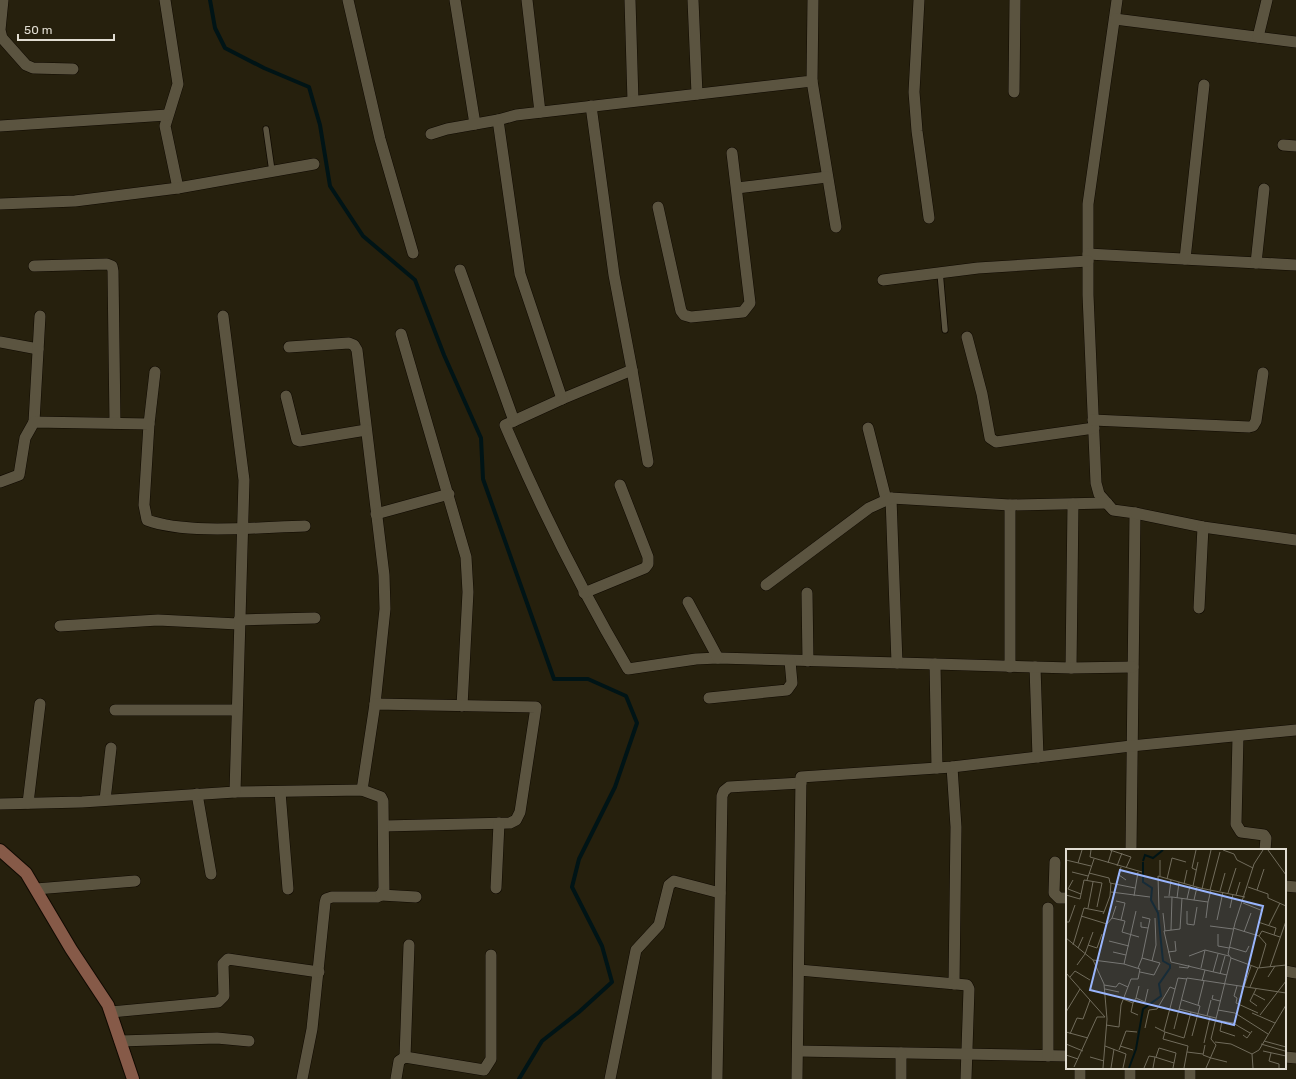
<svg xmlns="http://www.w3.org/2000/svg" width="1296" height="1079" viewBox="0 0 1296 1079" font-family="Rubik,sans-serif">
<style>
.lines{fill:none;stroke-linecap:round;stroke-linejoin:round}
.stream{stroke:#001416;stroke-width:4}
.lane-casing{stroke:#0f0900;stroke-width:7}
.street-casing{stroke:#0f0900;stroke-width:12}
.secondary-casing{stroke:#0f0900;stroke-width:14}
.lane{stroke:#5b5440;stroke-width:5.5}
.street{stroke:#5b5440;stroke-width:11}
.secondary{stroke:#865a48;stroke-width:12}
.inset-river{fill:none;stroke:#001416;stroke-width:2}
.inset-road{fill:none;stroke:#716c5c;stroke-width:1}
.view{fill:#99b5fd;fill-opacity:0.15;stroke:#99b5fd;stroke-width:2}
.inset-edge{fill:none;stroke:#e1ddd2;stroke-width:2}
</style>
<rect width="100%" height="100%" fill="#26200d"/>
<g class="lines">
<polyline class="stream" points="210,0 215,28 225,48 264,68 309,87 320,125 330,186 363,236 415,280 444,355 481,438 483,479 554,679 588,679 626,696 637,723 615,787 579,859 572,887 602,946 612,982 579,1012 542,1041 519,1079"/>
<defs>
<g id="lane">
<polyline points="266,129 272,171"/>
<polyline points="940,272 945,330"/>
</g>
<g id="street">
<polyline points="3,0 0,30 2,38 26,65 33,68 73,69"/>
<polyline points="165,0 178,84 165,126 178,188"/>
<polyline points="348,0 380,139 413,253"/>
<polyline points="455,0 475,124"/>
<polyline points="527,0 540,112"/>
<polyline points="630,0 633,101"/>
<polyline points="693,0 697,94"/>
<polyline points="919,0 914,92 917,131 929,218"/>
<polyline points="1117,0 1088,204 1088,295 1096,483 1099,494 1113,510 1135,513 1131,850"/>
<polyline points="1115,19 1296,42"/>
<polyline points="1258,37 1267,0"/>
<polyline points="812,81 836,227"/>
<polyline points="1014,92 1015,0"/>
<path d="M591 106 614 275 632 370 562 399 505 425C541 509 582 591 628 669L696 659 718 658 935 664"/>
<polyline points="498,120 516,115 812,81 813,0"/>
<polyline points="0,126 167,115"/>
<polyline points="431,134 447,129 498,120 520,274 562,399"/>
<polyline points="1283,145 1296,146"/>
<polyline points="737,188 827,177"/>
<polyline points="0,204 75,201 178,188 314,164"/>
<polyline points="658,207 681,311 684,315 691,317 743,312 750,303 732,153"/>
<polyline points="1088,254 1296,265"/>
<polyline points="1185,259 1204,85"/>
<polyline points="1256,263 1264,189"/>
<polyline points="34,266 107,264 112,266 113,271 115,423"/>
<polyline points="460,270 514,421"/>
<polyline points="883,280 978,268 1088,261"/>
<polyline points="401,334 466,557 468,592 462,706"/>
<polyline points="967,337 982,394 990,438 996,442 1094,428"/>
<polyline points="0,342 38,349"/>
<polyline points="289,347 349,343 354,345 357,350 384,575 385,609 375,704"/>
<polyline points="632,370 648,462"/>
<polyline points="286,396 297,440 300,441 366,430"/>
<polyline points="1093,420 1249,427 1253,426 1256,421 1263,373"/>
<polyline points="34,422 40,316"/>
<polyline points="149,424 155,372"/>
<polyline points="868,428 886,499"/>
<path d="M0 482 19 475 25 438 34 422 149 424 144 505 147 520C188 535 260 527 305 526"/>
<polyline points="891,498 897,663"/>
<polyline points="1010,505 1010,667"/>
<polyline points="1135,513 1203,527 1296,540"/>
<polyline points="376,514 449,494"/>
<polyline points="766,585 869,508 891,498 1010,505 1107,503"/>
<polyline points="584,593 645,568 648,564 648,557 620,485"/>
<polyline points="807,593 808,661"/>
<polyline points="688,602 718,658"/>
<polyline points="1199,608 1203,527"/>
<polyline points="239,620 315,618"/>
<polyline points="60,626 158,620 238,624"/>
<polyline points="1035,667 1038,757"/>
<polyline points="1071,668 1073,504"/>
<polyline points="709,698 787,690 792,683 790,661"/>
<polyline points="115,710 236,710"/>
<polyline points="1238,736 1236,824 1241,832 1264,835 1266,838 1265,850"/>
<polyline points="952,767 956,827 954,984"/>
<polyline points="937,768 935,664 1071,668 1133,667"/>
<polyline points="362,790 375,704 536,707 520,812 516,820 510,823 384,826"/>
<polyline points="235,792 362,790 381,797 383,801 384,889 381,895 377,897 332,897 326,899 325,903 312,1029 302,1079"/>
<polyline points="280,792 288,889"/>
<polyline points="197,794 211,874"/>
<polyline points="105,800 111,748"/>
<polyline points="28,803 40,704"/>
<polyline points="0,804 82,802 235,792 244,480 223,316"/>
<polyline points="1055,862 1054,893 1059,898 1067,898"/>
<polyline points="1285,886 1296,887"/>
<polyline points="496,888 499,823"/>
<polyline points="36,889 135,881"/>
<polyline points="381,895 416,897"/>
<polyline points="799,970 967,985 969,989 966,1079"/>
<polyline points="1285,971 1296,973"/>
<polyline points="111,1012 218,1002 224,996 223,964 228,959 319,972"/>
<polyline points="120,1041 217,1038 249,1041"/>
<polyline points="798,1051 1067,1056"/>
<polyline points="901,1053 901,1079"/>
<polyline points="1048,1056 1048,908"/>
<polyline points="405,1057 409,945"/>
<polyline points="1285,1057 1296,1058"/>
<polyline points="1130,1068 1130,1079"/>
<polyline points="396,1079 399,1061 405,1057 484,1070 491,1059 491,955"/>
<polyline points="610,1079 636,950 659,925 669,885 674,881 720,893"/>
<polyline points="717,1079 722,796 724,791 729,787 801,783"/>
<polyline points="797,1079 801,777 952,767 1131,746 1296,730"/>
<polyline points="1080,1079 1080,1068"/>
<polyline points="1190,1079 1190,1068"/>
</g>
<polyline id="secondary" points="0,850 26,873 71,949 108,1005 133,1079"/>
</defs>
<use href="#lane" class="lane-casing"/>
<use href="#street" class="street-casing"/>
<use href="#secondary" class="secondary-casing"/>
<use href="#lane" class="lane"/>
<use href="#street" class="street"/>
<use href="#secondary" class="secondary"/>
</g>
<g transform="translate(1066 849)">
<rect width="220" height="220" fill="#26200d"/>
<path class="inset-river" d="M77 12 79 6 87 9 97 1M63 219 70 200 77 160 95 147 93 135 104 119V116L97 112 92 64 85 51 86 39 77 33V13"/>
<path class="inset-road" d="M25 1 24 8 76 23M44 1 65 8 60 19M130 1 126 19 130 21M157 1 168 5 171 11 187 19M202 1 220 26M0 11 25 17M12 14 16 1M42 14 46 1M51 17 56 4M55 18 53 26 60 31M6 23 22 27M23 24 43 29 44 34 69 39M94 27V11M101 30 106 9 120 13M7 31 2 40 15 45M21 31 28 10M118 35 121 21M127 37 132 13M182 38 202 45V49L220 57M136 40 145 1M144 41 154 3M191 41 198 20M154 42 159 24M45 43 84 48M162 44 170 19M0 46 14 50 18 31 36 34 31 58M170 46 174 33M68 47 72 23M103 47 105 31M98 48H106L105 81M106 48 142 53 145 41M111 49 113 33M116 49 114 80 98 82 105 113 139 121M121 50 124 37M128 51 131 38M50 52 59 54 55 71M177 54 197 62M22 59 27 33M164 59 167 45M93 61 92 27 134 39 179 48M121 62V75L128 76 131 58M38 63 44 47 45 34M97 64 99 82M15 67 41 75 46 69 59 72 56 83 73 88M46 69 50 57M140 69 142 53M151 71 157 43M0 73H3L9 56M75 73V78L82 79M192 73 210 79 208 86M203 76 214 54M144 77 167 80M167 79 193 87 196 82 214 88M178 83 185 64M152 85V97L163 99M193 87 200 95 193 119M0 89 27 111 38 135 41 170 37 219M43 92 63 97M7 96 18 59 38 63 37 65M22 96 31 99 36 85M163 98 180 103 183 97M12 99 17 88M47 103 60 106M102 103 110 102 109 92M19 105 27 83M123 107 139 101 163 107M76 109 84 70 76 68M165 109 192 119 220 116M27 111 58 115 70 62M86 112 90 96 89 69M11 116 19 105M113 118 122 119 123 116M204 118 220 72M72 119 76 109 94 114 88 126 74 123M135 119 139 101M147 123 152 105M0 124 39 168M154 125 159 107M4 128 9 122 24 131M202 128 209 117M136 132 139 121 161 126M38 136 50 138 53 134 62 138M171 137 168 147 171 149 170 154 192 164M178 138 185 117M184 138 192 119M39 140 53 143M190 140 184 152 191 157M188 145 199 151M147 146 146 150 154 152M70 149 73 137M57 150 67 154 65 163 72 166M116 151 134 157 126 187M67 154 70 149 79 153 82 140M132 156 138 132M113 160 150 169M152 161 169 164 202 185M0 163 14 140M186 164 209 174M194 166 220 132M141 167 145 151M149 171 167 174 184 184M156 172 154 182 169 187M40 176 53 178 55 156 65 130H72L74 120 58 115M89 178 99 183 97 190 122 197 118 219M79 179 83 161 91 160 104 138 109 140M108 180 121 129 220 144M98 182 112 129 121 130M0 183 22 189M99 183 118 189 125 163M4 185 11 169 17 170 24 151M177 186 181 189 186 182M198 192 220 198M149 193 165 195 186 205 187 219M138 194 144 168M0 195 17 202M195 195 219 202M139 196 137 206 145 209M39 197 60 205 57 219M54 197 67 201M53 201 60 182 71 183M197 202 220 207M121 203 137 205M205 204 203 212 213 215V219M186 205 193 201 220 156M0 206 12 210M24 208 38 212M90 208 93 199 110 204 107 219M145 209 161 213M8 218 31 168H39M45 219 48 200M78 219 83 207 89 208M87 219 89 208 108 214M140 219 150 196 145 190 165 109 162 105 169 74 188 15 197 1"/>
<path class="view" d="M54 21 197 57 168 176 24 141Z"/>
<rect width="220" height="220" class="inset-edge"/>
</g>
<path d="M18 34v6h96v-6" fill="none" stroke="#e1ddd2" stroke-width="2"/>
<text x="24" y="34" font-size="12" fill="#e1ddd2" stroke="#26200d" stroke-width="3" paint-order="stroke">50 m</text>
</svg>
